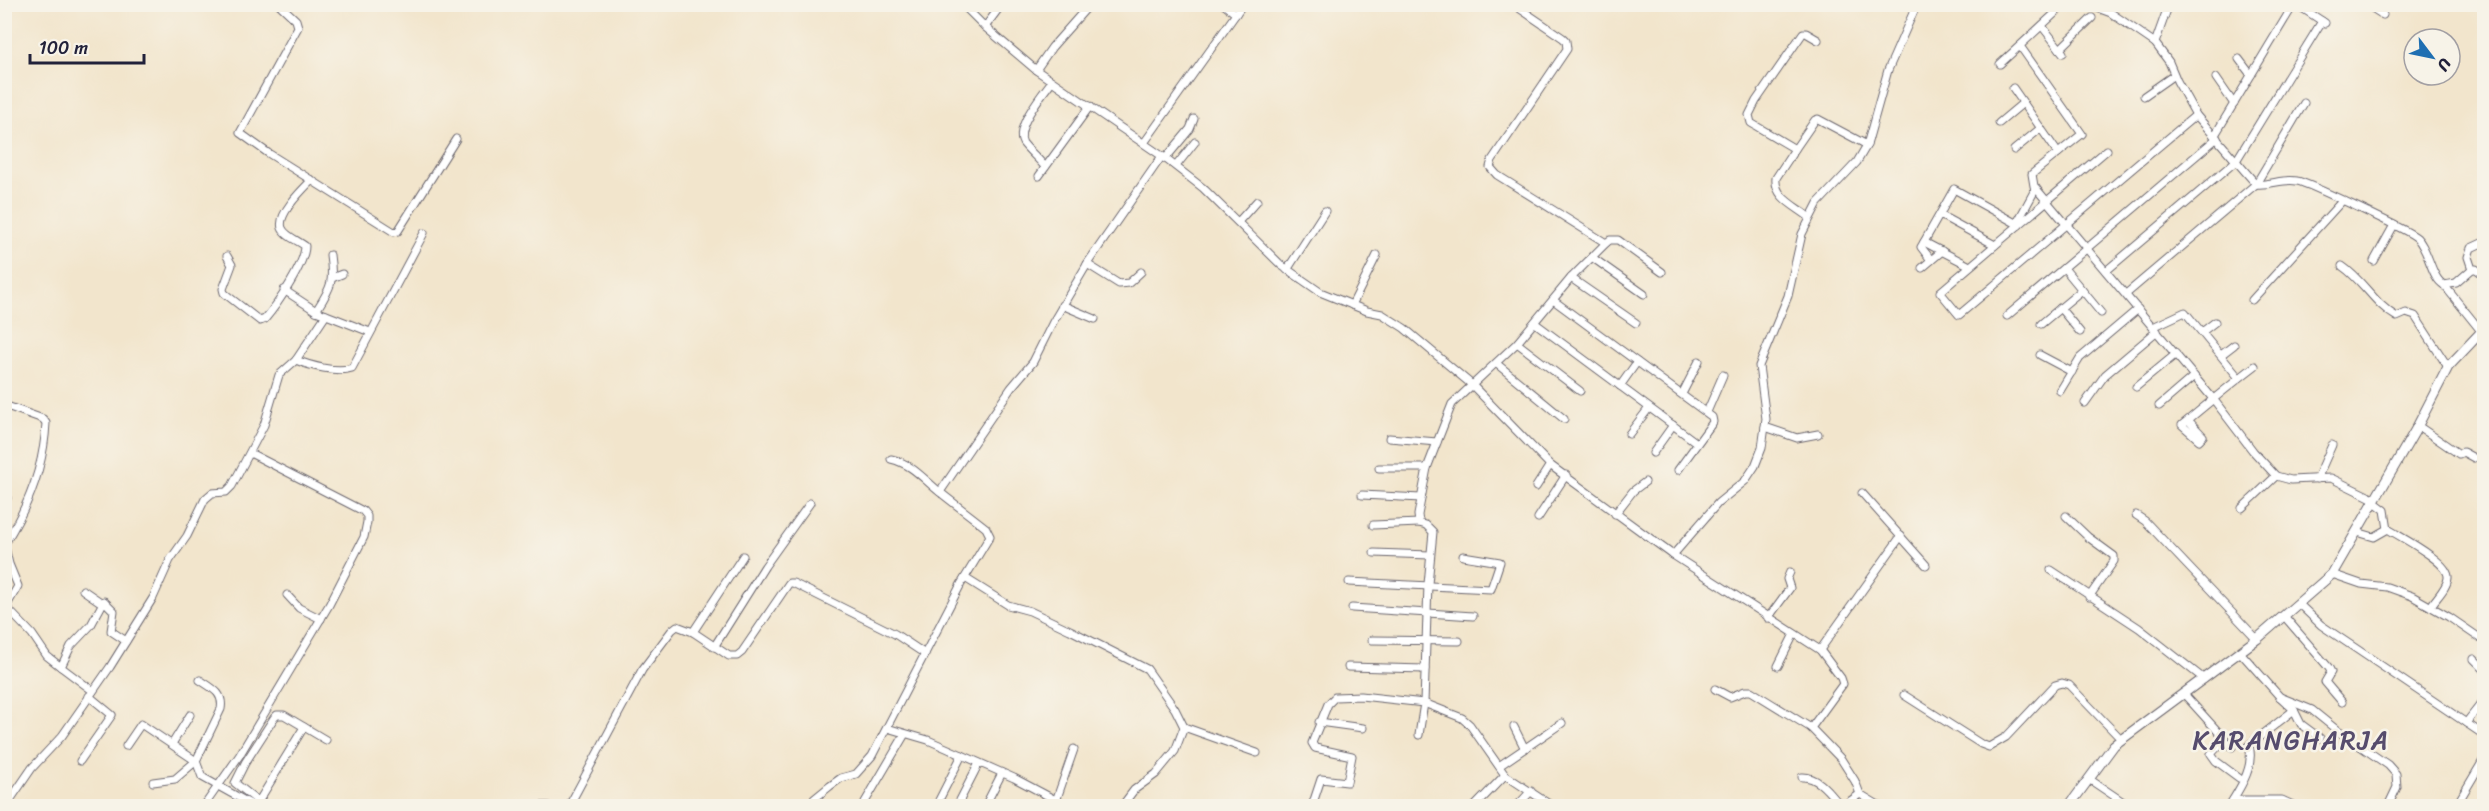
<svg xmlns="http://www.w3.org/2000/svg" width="2489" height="811" viewBox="0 0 2489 811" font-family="Sriracha,sans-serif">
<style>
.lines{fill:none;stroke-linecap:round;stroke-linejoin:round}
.minor-casing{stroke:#6b666e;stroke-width:9}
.tertiary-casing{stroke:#6b666e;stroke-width:11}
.minor{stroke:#fff;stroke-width:7}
.tertiary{stroke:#fff;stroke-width:9}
.labels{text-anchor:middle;stroke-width:5;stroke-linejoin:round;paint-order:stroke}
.quarter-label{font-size:26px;letter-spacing:1.5px;fill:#564c6d;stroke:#f7f3e8}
</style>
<rect width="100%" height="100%" fill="#f7f3e8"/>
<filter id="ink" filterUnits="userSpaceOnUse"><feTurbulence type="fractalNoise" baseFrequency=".0167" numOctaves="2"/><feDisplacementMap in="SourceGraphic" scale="12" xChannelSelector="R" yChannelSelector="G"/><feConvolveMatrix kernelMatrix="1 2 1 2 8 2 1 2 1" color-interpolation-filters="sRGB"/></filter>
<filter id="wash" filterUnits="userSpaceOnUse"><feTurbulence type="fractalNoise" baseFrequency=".008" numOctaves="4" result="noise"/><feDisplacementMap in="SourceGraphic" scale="24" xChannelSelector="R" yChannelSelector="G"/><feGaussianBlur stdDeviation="1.35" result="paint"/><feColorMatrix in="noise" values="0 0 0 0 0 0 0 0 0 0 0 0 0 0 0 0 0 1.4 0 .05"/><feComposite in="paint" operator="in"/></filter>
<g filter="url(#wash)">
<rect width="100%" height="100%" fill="#f2e5cc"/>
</g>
<g filter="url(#ink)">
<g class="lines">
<defs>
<g id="minor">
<polyline points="46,4 59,4"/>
<polyline points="279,4 296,20 298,27 240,133 268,153 394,232 398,231 456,139"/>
<polyline points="962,4 985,27 1036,70 1162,156 1203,188 1281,265 1320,292 1367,311 1382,314 1404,328 1471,384 1550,465 1673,555 1820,650 1841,678 1843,684 1811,728 1841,759 1855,781 1860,794 1880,806"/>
<polyline points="1223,4 1236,14"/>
<polyline points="1513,4 1563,38 1566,41 1567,49 1492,160 1490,167 1497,175 1606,243 1571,278 1517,343 1452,404 1427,468 1418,515 1419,523 1426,525 1433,532 1428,584 1424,703 1462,718 1470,725 1505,775 1552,806"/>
<path d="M2087 4 2111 13 2155 43 2169 62 2177 81 2196 115 2256 184C2269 186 2283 178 2297 181 2306 182 2412 232 2417 238 2429 250 2431 278 2444 285L2456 283 2472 269"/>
<polyline points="2296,4 2325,23"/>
<polyline points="2366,4 2383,15"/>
<polyline points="2042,26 2063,53"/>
<polyline points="985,27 1002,4"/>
<polyline points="2155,43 2169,4"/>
<polyline points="2020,46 2082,134 2032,174 2034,186 2214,400 2253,451 2276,476"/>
<polyline points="2060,49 2092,18"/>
<polyline points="2239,59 2251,75"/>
<polyline points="2000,64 2065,4"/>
<polyline points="1036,70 1052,47 1090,4"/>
<polyline points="2216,78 2234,104"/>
<polyline points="2013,88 2058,153"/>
<polyline points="2144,96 2174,75"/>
<polyline points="1999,123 2023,103"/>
<polyline points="2215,135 2294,4"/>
<polyline points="1144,143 1243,4"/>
<polyline points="1795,149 1815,120 1818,119 1867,145"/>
<polyline points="2014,150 2041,128"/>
<polyline points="2107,150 1940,292 1959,315 2196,115"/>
<polyline points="1165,159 1190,129 1194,119"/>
<polyline points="1176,166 1195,142"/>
<path d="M1045 167C1039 159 1029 151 1023 143 1014 128 1043 93 1052 81"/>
<polyline points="1039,176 1090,106"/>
<polyline points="1940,215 1995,245"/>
<path d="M1809 217C1796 206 1774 198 1776 178L1795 149 1751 123 1749 115 1756 101 1803 33H1806L1818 40"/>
<polyline points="1238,222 1257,201"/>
<polyline points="2017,223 2036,188"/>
<polyline points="1924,242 1921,247 1931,260"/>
<polyline points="2484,242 2471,248 2468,257 2472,269 2476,269 2484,275"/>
<polyline points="1606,243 1610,240 1618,240 1662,272"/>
<path d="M227 256 232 265 223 289 224 293 260 321 265 319C277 305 305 264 305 246 299 241 285 236 282 228 277 214 303 189 312 180"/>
<polyline points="1593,258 1644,294"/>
<polyline points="2374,261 2394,225"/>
<polyline points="1087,264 1119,284 1129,283 1141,272"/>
<polyline points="1970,266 1924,242 1954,189 2019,225"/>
<path d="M2342 266C2363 280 2375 305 2397 317L2406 313 2415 316 2448 367"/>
<polyline points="1922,268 1942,251"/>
<polyline points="2064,268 2101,313"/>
<polyline points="1287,270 1325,211"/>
<polyline points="2106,271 2236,161 2322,21"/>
<polyline points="332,278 342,274"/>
<polyline points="1571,278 1636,323"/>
<polyline points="2444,285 2481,331"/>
<polyline points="284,290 316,311 370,332"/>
<polyline points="2126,294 2256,184 2304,103"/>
<polyline points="1553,300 1712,417 1713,422 1678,470"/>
<polyline points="2252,300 2342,201"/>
<polyline points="1062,305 1095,319"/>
<polyline points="1352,305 1377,255"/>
<polyline points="2060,308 2080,332"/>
<path d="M316 311C331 287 334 284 330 255"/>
<polyline points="2007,316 2217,138"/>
<polyline points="1535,323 1697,443"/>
<polyline points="2041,324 2082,290"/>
<polyline points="2153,327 2185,312 2239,378"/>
<polyline points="2202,332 2215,322"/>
<polyline points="1517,343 1580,391"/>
<polyline points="2040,355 2072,372"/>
<polyline points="2221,355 2234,345"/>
<path d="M296 360C310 366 337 373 352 368L424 233"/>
<polyline points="1497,364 1564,419"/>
<polyline points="1620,386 1637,362"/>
<polyline points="2136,387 2176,354"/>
<polyline points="2060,391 2080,358 2138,309"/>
<polyline points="1682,394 1699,361"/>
<polyline points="2085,403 2105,375 2157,331"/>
<path d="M4 405 43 419 46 423C44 467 28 507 5 543"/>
<polyline points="2159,406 2194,376"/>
<polyline points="1707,412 1723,375"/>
<path d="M2188 420 2203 436 2199 440 2182 425C2206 405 2230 385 2255 366"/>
<polyline points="1765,427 1797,438 1818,434"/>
<polyline points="2416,429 2421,428 2459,454 2463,452 2474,458"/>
<polyline points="1629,434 1649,408"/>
<polyline points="1389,438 1437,442"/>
<polyline points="1653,453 1673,425"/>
<polyline points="1379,468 1427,468"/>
<polyline points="2317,479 2332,445"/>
<polyline points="1536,487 1550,465"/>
<polyline points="4,492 7,498 4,509"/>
<polyline points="940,492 1011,388 1033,362 1053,322 1089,261 1162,156"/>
<polyline points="1862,493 1926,565"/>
<polyline points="1362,495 1421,498"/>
<polyline points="2373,501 2385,510 2388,529"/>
<polyline points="2242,508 2276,476 2291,480 2331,478 2374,499"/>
<polyline points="1615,514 1633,491 1645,482"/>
<polyline points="2136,515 2145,521 2257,639"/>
<polyline points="2066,516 2088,537 2114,556 2114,561 2089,597"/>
<polyline points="1538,518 1566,475"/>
<polyline points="1373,525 1419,523"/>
<path d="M2357 532 2374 537 2388 529C2400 537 2450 562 2448 578 2447 588 2436 598 2431 606"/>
<polyline points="4,543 9,564 18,586 7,605 8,609 32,634 47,656 61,667"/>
<polyline points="1374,553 1430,555"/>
<polyline points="1673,555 1718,503 1745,481 1755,466 1762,448 1766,419 1759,366 1788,296 1802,234 1818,203 1857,162 1867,145 1888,70 1917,4"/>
<polyline points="743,556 693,632 729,656 737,656 742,652 789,583 793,583 895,634 925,654"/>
<polyline points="2051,570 2139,628 2204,679"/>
<polyline points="2332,574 2361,584 2387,587 2412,596 2449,617 2484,641"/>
<polyline points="965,578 1008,605 1030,611 1070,630 1147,669 1175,709 1184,727 1175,751 1156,774 1134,790 1122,806"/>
<polyline points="1349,582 1491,589 1500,562 1463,556"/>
<polyline points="83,590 102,603"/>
<polyline points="287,595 299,608 321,619"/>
<polyline points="2299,604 2321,625 2484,735"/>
<polyline points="1352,608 1473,616"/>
<polyline points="2284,616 2329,668 2331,672 2325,682 2342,702"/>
<polyline points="1768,618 1790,588 1787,579 1790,572"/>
<polyline points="1372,640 1459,641"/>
<polyline points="714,647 765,566 810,503"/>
<polyline points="1820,650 1901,536"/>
<polyline points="2240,652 2280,697 2294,710 2301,724 2320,738"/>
<polyline points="2474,659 2484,669"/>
<polyline points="1778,666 1794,634"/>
<polyline points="1348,667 1425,669"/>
<polyline points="1715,689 1730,697 1745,691 1751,691 1811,728"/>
<polyline points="93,691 61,667 71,646 91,625 104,601 114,611 111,631 126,641"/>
<polyline points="2184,694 2232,747"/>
<polyline points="1904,695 1981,744 1989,747 2006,737 2055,685 2062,683 2069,685 2121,739"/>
<polyline points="2280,697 2312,710 2338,731 2388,765 2396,774 2397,787 2388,806"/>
<polyline points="1319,722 1363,728"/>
<polyline points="2466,723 2484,700"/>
<polyline points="1184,727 1257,753"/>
<polyline points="1514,727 1524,747"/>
<polyline points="887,728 928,740 1014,778 1067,806"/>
<polyline points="2225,739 2211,754 2216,761 2239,778"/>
<polyline points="172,744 190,715"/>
<polyline points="126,746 141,724 196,761 202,777 254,806"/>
<polyline points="80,761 112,715 89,696"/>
<polyline points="1499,766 1562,723"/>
<path d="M1802 777C1819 776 1831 795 1841 806"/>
<polyline points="2089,779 2129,806"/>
<path d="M153 782 175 779 196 761 221 709C224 693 212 688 200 680"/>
<polyline points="2233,800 2282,800 2295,806"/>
<polyline points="258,801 235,783 245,763 274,718 277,715 284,715 326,740"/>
<polyline points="1056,801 1074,749"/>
<polyline points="865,802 905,734"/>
<polyline points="257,804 304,727"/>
<polyline points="6,806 32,768 62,736 110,667 153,598 170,560 187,536 205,499 212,493 226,492 232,486 264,425 279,375 296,360 326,315"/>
<polyline points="204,806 239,756 329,605 364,537 367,522 367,516 363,511 250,453"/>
<polyline points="541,806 548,806"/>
<polyline points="569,806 642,670 672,630 677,626 693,632"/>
<path d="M812 806 814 799 830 786 841 778 856 774 872 756 961 584 990 536 986 528C971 516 956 505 941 493 924 480 913 464 891 459"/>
<polyline points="936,806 962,755"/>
<polyline points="957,806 979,763"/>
<polyline points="985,806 1002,773"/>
<polyline points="1312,806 1321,779 1347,782 1352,756 1315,748 1312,743 1328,704 1335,697 1361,696 1424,703 1419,735"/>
<polyline points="1475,806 1505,775"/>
<polyline points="1517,806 1531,791"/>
<polyline points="1843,806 1860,794"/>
<path d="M2229 806C2240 788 2255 767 2249 745L2294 710"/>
<polyline points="2456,806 2484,759"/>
</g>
<polyline id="tertiary" points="2069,806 2114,745 2257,639 2332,574 2416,429 2448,367 2484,329"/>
</defs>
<use href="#minor" class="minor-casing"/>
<use href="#tertiary" class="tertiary-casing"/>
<use href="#minor" class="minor"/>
<use href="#tertiary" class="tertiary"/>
</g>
</g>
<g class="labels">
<g class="quarter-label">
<text x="2291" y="749">KARANGHARJA</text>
</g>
</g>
<rect width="2489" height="811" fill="none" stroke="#f7f3e8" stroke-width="24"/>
<g transform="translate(2432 57) rotate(122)"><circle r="28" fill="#f7f3e8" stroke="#a29fa3" stroke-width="1.5"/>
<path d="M0-4.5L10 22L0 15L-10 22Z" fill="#1f6fb2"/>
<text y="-9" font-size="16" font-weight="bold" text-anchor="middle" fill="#22223b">U</text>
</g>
<path d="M30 54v9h114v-9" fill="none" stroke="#22223b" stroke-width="3"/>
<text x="39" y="54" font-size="18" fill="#22223b" stroke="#f7f3e8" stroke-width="4.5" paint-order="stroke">100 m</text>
</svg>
